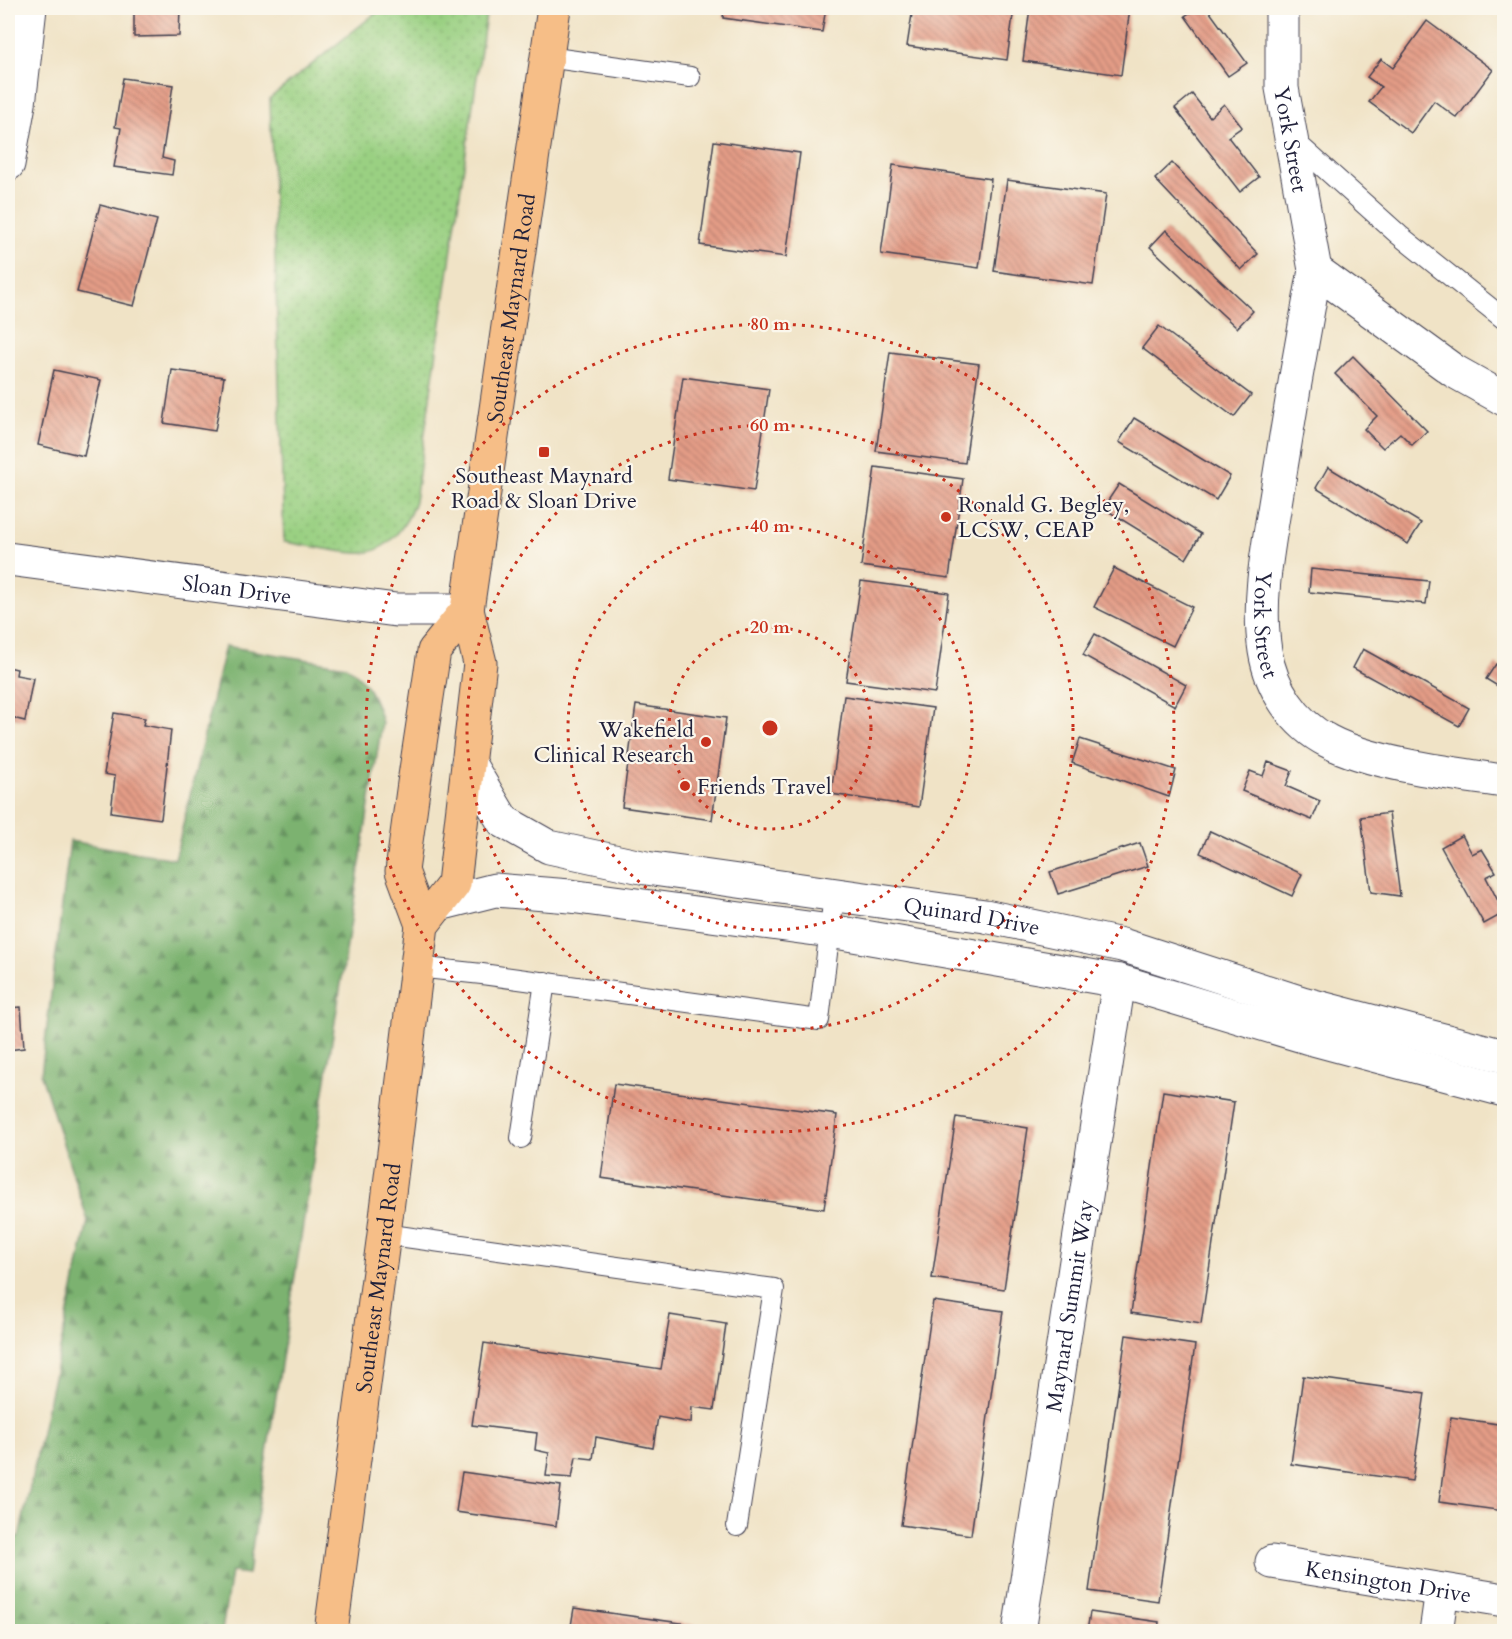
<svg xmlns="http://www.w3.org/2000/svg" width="1512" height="1639" viewBox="0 0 1512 1639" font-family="Cardo,serif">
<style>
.grass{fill:url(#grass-dots);stroke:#5e795e;stroke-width:1.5}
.forest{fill:url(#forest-firs);stroke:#4e6a56;stroke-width:1.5}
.building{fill:url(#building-back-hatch)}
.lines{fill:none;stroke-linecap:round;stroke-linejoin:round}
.lane-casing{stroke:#413f50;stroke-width:22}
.street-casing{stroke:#413f50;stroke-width:35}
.primary-casing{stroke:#413f50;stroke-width:35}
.lane{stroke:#fff;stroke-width:20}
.street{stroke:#fff;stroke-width:33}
.primary{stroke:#f6be87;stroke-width:33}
.ring{fill:none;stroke:#c8321e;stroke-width:3;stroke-dasharray:3 6}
.poi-dot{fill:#c8321e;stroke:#fbf7ec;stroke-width:2}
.labels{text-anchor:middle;stroke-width:4.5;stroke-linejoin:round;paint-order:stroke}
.street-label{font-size:22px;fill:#22223b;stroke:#fbf7ec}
.poi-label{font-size:22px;fill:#22223b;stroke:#fbf7ec;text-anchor:start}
.centre{fill:#c8321e;stroke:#fbf7ec;stroke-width:3}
.ring-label{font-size:18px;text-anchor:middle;font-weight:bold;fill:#c8321e;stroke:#fbf7ec;stroke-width:4.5;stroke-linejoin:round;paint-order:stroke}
</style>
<defs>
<pattern id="grass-dots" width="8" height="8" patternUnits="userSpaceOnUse" patternTransform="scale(1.5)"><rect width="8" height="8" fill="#9ad082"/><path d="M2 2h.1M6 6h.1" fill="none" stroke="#84b271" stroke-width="1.8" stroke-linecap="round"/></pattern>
<pattern id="forest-firs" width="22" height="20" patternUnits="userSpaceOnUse" patternTransform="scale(1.5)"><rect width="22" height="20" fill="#7bb270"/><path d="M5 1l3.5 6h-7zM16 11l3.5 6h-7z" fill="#64905d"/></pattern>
<pattern id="building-back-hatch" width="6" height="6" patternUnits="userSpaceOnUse" patternTransform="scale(1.5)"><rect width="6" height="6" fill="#e49c86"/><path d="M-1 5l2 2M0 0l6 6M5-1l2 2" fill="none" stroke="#b87f6f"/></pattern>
</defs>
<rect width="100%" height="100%" fill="#fbf7ec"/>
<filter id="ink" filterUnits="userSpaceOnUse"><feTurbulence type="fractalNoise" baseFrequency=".0167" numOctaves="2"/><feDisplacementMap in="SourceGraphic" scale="12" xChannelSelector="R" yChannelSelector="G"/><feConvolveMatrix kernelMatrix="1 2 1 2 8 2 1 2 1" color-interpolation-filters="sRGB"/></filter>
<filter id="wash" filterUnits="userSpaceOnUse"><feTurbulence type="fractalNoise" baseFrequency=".008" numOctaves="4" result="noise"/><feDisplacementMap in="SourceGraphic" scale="24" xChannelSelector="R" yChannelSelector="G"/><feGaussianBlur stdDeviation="1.35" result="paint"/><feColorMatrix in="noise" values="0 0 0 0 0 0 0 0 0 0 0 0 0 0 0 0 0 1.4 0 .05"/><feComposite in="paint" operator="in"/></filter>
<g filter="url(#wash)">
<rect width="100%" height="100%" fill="#f0e3c6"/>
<path class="grass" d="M382 8H487L415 501C408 523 390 550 364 553 348 555 302 544 284 542L270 98Z"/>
<path class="forest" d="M225 646 346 666C367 680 376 699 382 723L248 1574 231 1572 222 1631H8V1535L19 1537 88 1221 41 1075 70 841 175 859Z"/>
<g id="blocks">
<g class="building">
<polygon points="134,8 180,8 179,36 134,37"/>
<polygon points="724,8 826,8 822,32 723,18"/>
<polygon points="913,8 1014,8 1007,60 907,46"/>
<polygon points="1030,8 1130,8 1121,75 1023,61"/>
<polygon points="1197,8 1207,8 1247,63 1228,76 1185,16"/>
<polygon points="1427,21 1493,70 1457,118 1434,101 1411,133 1369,102 1381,87 1367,77 1381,59 1393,68"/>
<polygon points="123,78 173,85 162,158 174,161 172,175 114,167 121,128 115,127"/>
<polygon points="1192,94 1210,117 1224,104 1242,127 1228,137 1259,177 1240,192 1175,108"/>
<polygon points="714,141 800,153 786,257 700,245"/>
<polygon points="1172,163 1258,254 1241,270 1155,179"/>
<polygon points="893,165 991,179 979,268 881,254"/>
<polygon points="1007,180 1106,194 1093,285 994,271"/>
<polygon points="100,205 157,220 134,306 77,292"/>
<polygon points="1166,230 1253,311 1237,328 1150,247"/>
<polygon points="1159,326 1251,395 1234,417 1142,348"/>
<polygon points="890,352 979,364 965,463 876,451"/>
<polygon points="1353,356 1427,431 1412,445 1400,433 1383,448 1364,429 1377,416 1335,374"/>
<polygon points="54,370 101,380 84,456 38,445"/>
<polygon points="172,370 224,377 215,431 164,423"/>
<polygon points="683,377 769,389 754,491 668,479"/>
<polygon points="1134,418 1230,476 1216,500 1119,442"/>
<polygon points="875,467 963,479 949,578 861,566"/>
<polygon points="1328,467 1421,523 1408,544 1316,488"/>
<polygon points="1119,484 1201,534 1186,559 1103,508"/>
<polygon points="1114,568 1192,607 1173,646 1094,607"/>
<polygon points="1311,569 1429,581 1426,604 1309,592"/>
<polygon points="861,581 949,593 935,693 846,681"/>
<polygon points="1095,634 1186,685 1175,706 1083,655"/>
<polygon points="1363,649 1469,708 1459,726 1353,668"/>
<polygon points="1496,664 1504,669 1504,690 1486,679"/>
<polygon points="8,667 17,669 16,675 33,678 25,721 8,717"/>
<polygon points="844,696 933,708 919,807 831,794"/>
<polygon points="636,705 726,718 712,820 622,807"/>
<polygon points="114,713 145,718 143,725 171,730 161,819 111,812 115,776 104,774"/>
<polygon points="1080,739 1176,770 1169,797 1072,763"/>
<polygon points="1268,762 1292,771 1286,786 1320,801 1312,820 1242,791 1250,771 1263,776"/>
<polygon points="1389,813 1400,896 1371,892 1361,817"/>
<polygon points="1210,831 1302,874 1292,896 1200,853"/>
<polygon points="1462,835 1472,854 1482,849 1496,872 1486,877 1504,913 1484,924 1441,847"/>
<polygon points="1140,843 1148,866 1058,894 1050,872"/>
<polygon points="21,1007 24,1048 8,1050 8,1008"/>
<polygon points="614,1084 837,1115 824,1209 601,1178"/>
<polygon points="1163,1091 1234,1102 1201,1324 1131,1313"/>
<polygon points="956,1117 1028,1128 1004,1289 932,1278"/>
<polygon points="933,1301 1003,1311 971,1535 901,1525"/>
<polygon points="670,1315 726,1324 714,1410 692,1407 691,1423 658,1417 653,1448 596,1437 593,1459 576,1457 572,1478 546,1476 549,1453 535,1450 537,1433 472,1425 484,1343 661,1369"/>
<polygon points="1126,1335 1195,1345 1158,1601 1089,1591"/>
<polygon points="1303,1376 1425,1393 1412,1481 1291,1464"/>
<polygon points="1451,1417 1504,1425 1504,1511 1439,1502"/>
<polygon points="462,1472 561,1486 556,1526 456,1512"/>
<polygon points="574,1608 730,1630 730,1632 570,1632"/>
<polygon points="1090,1612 1159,1622 1158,1632 1087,1632"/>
</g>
</g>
</g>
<g filter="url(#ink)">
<use href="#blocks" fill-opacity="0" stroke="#413f50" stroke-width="1.5"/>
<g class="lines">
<defs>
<g id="lane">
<polyline points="547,57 690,77"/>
<polyline points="1291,138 1399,235 1504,319"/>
<polyline points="416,967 482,974 819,1020 834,895"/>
<polyline points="521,1138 545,982"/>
<polyline points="384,1234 774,1289 737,1526"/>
</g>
<g id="street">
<path id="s1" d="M1282 8V88L1315 270"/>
<polyline points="8,164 19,104 30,8"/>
<path id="s2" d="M1504 399 1454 371 1315 270C1301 346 1288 422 1276 498 1268 548 1257 601 1265 651 1271 688 1294 724 1328 741 1371 764 1455 774 1504 781"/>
<path id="s3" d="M8 559 396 610H467"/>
<path id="s4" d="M468 762 503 821 549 847 646 868 985 916 1122 945 1302 1003 1504 1056"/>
<polyline points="439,904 495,890 570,896 830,931 1119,981 1306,1037 1504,1090"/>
<path id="s5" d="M1272 1562 1504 1600"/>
<path id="s6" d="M1019 1632 1119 981"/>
<polyline points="1436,1632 1442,1590"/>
</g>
<g id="primary">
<polyline points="422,925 402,871 414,783 434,651 467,610"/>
<path id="s7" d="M331 1632 384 1234 422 925 454 884 455 875 480 663 467 610 554 8"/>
</g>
</defs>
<use href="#lane" class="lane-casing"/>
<use href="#street" class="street-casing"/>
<use href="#primary" class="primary-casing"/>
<use href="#lane" class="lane"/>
<use href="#street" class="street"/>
<use href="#primary" class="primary"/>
</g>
</g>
<g class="ring">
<circle cx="770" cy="728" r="101"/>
<circle cx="770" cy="728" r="202"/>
<circle cx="770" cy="728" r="303"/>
<circle cx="770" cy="728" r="404"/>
</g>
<g class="poi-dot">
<rect x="538" y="446" width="12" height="12" rx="3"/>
<circle cx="946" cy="517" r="6"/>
<circle cx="706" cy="742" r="6"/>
<circle cx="685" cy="786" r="6"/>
</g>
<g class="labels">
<g class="street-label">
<text dy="8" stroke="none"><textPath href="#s1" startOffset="132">York Street</textPath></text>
<text dy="8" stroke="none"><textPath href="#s7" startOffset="1347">Southeast Maynard Road</textPath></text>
<text dy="8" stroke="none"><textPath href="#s3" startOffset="231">Sloan Drive</textPath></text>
<text dy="8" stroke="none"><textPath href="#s2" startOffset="588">York Street</textPath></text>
<text dy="8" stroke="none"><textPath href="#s4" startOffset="550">Quinard Drive</textPath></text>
<text dy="8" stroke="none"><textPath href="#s7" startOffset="357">Southeast Maynard Road</textPath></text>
<text dy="8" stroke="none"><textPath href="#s6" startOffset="330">Maynard Summit Way</textPath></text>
<text dy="8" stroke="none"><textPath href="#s5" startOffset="118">Kensington Drive</textPath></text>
</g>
<g class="poi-label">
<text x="544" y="483" text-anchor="middle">Southeast Maynard<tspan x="544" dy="25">Road &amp; Sloan Drive</tspan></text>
<text x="958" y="512">Ronald G. Begley,<tspan x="958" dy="25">LCSW, CEAP</tspan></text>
<text x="694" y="737" text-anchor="end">Wakefield<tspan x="694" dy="25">Clinical Research</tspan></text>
<text x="697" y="794">Friends Travel</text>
</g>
</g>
<circle cx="770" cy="728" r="9" class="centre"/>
<g class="ring-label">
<text x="770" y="330">80 m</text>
<text x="770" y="431">60 m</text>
<text x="770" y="532">40 m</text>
<text x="770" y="633">20 m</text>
</g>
<rect width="1512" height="1639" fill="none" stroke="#fbf7ec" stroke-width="30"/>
</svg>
